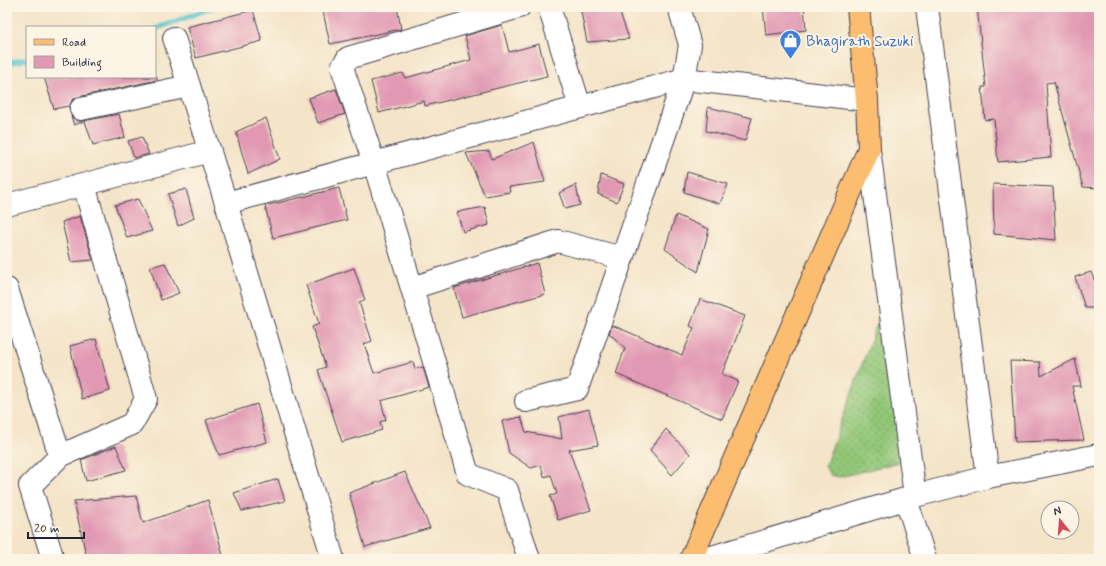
<svg xmlns="http://www.w3.org/2000/svg" width="1106" height="566" viewBox="0 0 1106 566" font-family="Mynerve,sans-serif">
<style>
.grass{fill:url(#grass-dots);stroke:#5a745a}
.lines{fill:none;stroke-linecap:round;stroke-linejoin:round}
.stream{stroke:#55c2cc;stroke-width:5.5}
.building{fill:#e199b3}
.minor-casing{stroke:#423f50;stroke-width:24}
.major-casing{stroke:#423f50;stroke-width:24}
.minor{stroke:#fff;stroke-width:22}
.major{stroke:#fcbd6f;stroke-width:22}
.labels{text-anchor:middle;stroke-width:4;stroke-linejoin:round;paint-order:stroke}
.shop-label{font-size:15px;fill:#366cbe;stroke:#fcf5e5;text-anchor:start}
</style>
<defs>
<pattern id="grass-dots" width="8" height="8" patternUnits="userSpaceOnUse"><rect width="8" height="8" fill="#93c778"/><path d="M2 2h.1M6 6h.1" fill="none" stroke="#78a164" stroke-width="1.8" stroke-linecap="round"/></pattern>
</defs>
<rect width="100%" height="100%" fill="#fcf5e5"/>
<filter id="ink" filterUnits="userSpaceOnUse"><feTurbulence type="fractalNoise" baseFrequency=".025" numOctaves="2"/><feDisplacementMap in="SourceGraphic" scale="8" xChannelSelector="R" yChannelSelector="G"/><feConvolveMatrix kernelMatrix="1 2 1 2 8 2 1 2 1" color-interpolation-filters="sRGB"/></filter>
<filter id="wash" filterUnits="userSpaceOnUse"><feTurbulence type="fractalNoise" baseFrequency=".012" numOctaves="4" result="noise"/><feDisplacementMap in="SourceGraphic" scale="16" xChannelSelector="R" yChannelSelector="G"/><feGaussianBlur stdDeviation="0.9" result="paint"/><feColorMatrix in="noise" values="0 0 0 0 0 0 0 0 0 0 0 0 0 0 0 0 0 1.4 0 .05"/><feComposite in="paint" operator="in"/></filter>
<g filter="url(#wash)">
<rect width="100%" height="100%" fill="#f4e4c8"/>
<polygon class="grass" points="887,296 903,461 840,477 830,475 825,466"/>
<g class="lines">
<g class="stream">
<polyline points="155,29 214,7"/>
<polyline points="7,63 27,59"/>
</g>
</g>
<g id="blocks">
<g class="building">
<polygon points="322,7 397,7 401,29 330,44"/>
<polygon points="580,7 618,7 629,39 587,42"/>
<polygon points="763,7 804,7 806,30 766,35"/>
<polygon points="977,7 1099,7 1099,188 1083,187 1054,82 1046,83 1051,157 998,162 994,119 985,120 982,87 986,87"/>
<polygon points="253,10 262,41 196,58 187,27"/>
<polygon points="502,25 509,52 539,44 547,76 425,106 424,101 379,113 371,81 403,73 405,78 471,60 465,36"/>
<polygon points="44,77 157,77 157,80 78,97 72,100 69,108 68,106 54,109"/>
<polygon points="336,89 345,114 318,123 309,98"/>
<polygon points="708,107 752,118 745,141 706,131"/>
<polygon points="119,114 125,137 93,145 85,121 74,125 71,116 77,121 83,121"/>
<polygon points="266,118 280,159 248,174 236,132"/>
<polygon points="142,137 149,154 134,158 128,141"/>
<polygon points="534,142 545,182 509,187 510,192 485,196 466,153 489,151 492,159"/>
<polygon points="687,172 728,184 720,204 684,192"/>
<polygon points="601,175 624,184 617,202 598,194"/>
<polygon points="993,184 1053,187 1056,240 994,234"/>
<polygon points="576,185 580,205 565,209 559,193"/>
<polygon points="339,188 347,220 273,238 265,206"/>
<polygon points="186,189 194,218 178,226 168,194"/>
<polygon points="138,199 152,231 127,238 115,205"/>
<polygon points="485,207 489,225 463,232 457,212"/>
<polygon points="676,215 709,229 698,272 665,249"/>
<polygon points="80,216 93,260 71,262 62,222"/>
<polygon points="165,263 179,293 161,300 150,267"/>
<polygon points="537,263 545,294 462,317 454,288"/>
<polygon points="354,268 365,300 359,302 372,341 364,344 374,373 413,362 415,369 423,367 429,387 381,401 386,420 380,422 382,430 342,442 318,370 326,367 312,327 319,324 306,285"/>
<polygon points="1091,272 1099,292 1099,308 1085,308 1075,277"/>
<polygon points="700,299 745,316 722,374 738,381 722,419 616,374 625,348 609,333 612,325 682,355 694,328 690,326"/>
<polygon points="96,339 110,391 82,399 70,346"/>
<polygon points="1075,359 1081,386 1072,386 1084,440 1015,442 1010,361 1040,362 1041,376"/>
<polygon points="257,404 267,442 219,455 206,420"/>
<polygon points="589,409 598,445 569,450 591,510 558,520 550,496 557,494 551,475 544,477 541,465 531,468 509,453 502,421 521,417 526,432 562,439 559,417"/>
<polygon points="666,429 690,454 672,475 650,450"/>
<polygon points="116,446 126,470 86,481 81,460"/>
<polygon points="405,472 430,528 365,547 349,493"/>
<polygon points="278,479 285,501 242,511 234,493"/>
<polygon points="136,496 143,523 208,500 224,559 87,559 74,501"/>
</g>
</g>
</g>
<g filter="url(#ink)">
<use href="#blocks" fill-opacity="0" stroke="#423f50" stroke-width="1"/>
<g class="lines">
<defs>
<g id="minor">
<polyline points="519,7 348,58 342,67 374,163 468,474 507,490 529,559"/>
<polyline points="549,7 580,107"/>
<polyline points="927,7 988,477"/>
<polyline points="174,38 226,203"/>
<polyline points="81,109 189,86"/>
<polyline points="869,149 915,496"/>
<polyline points="7,205 210,151"/>
<polyline points="412,288 558,241 622,258"/>
<polyline points="7,289 60,456 30,486 53,559"/>
<polyline points="526,401 577,389 684,79 690,45 679,7"/>
<polyline points="60,456 132,424 146,399 84,185"/>
<polyline points="906,499 925,559"/>
<polyline points="333,559 226,203 684,79 867,100"/>
<polyline points="705,559 915,496 988,477 1099,455"/>
</g>
<polyline id="major" points="691,559 869,149 867,100 858,7"/>
</defs>
<use href="#minor" class="minor-casing"/>
<use href="#major" class="major-casing"/>
<use href="#minor" class="minor"/>
<use href="#major" class="major"/>
</g>
</g>
<defs>
<symbol id="shop-pin" viewBox="-11 -11 22 30"><path d="M0 17L-7.5 6A9.5 9.5 0 1 1 7.5 6Z" fill="#3f7fe0" stroke="#fcf5e5"/><path d="M-5-2.5h2.3a2.7 3.5 0 0 1 5.4 0H5L5.5 6h-11ZM-1.5-2.5h3a1.5 2.3 0 0 0-3 0Z" fill="#fff"/></symbol>
</defs>
<g fill-rule="evenodd">
<use href="#shop-pin" x="778" y="28" width="25" height="34"/>
</g>
<g class="labels">
<g class="shop-label">
<text x="806" y="46">Bhagirath Suzuki</text>
</g>
</g>
<rect width="1106" height="566" fill="none" stroke="#fcf5e5" stroke-width="24"/>
<rect x="26" y="26" width="130" height="52" fill="#fcf5e5" stroke="#a5a1a1"/>
<rect x="34" y="39" width="20" height="6" fill="#fcbd6f" stroke="#a5a1a1"/>
<text x="62" y="46" font-size="12" fill="#22223b">Road</text>
<rect x="34" y="56" width="20" height="12" fill="#e199b3" stroke="#a5a1a1"/>
<text x="62" y="66" font-size="12" fill="#22223b">Building</text>
<g transform="translate(1060 520) rotate(343)"><circle r="19" fill="#fcf5e5" stroke="#a5a1a1"/>
<path d="M0-3L7 15L0 10L-7 15Z" fill="#d1495b"/>
<text y="-6" font-size="11" font-weight="bold" text-anchor="middle" fill="#22223b">N</text>
</g>
<path d="M28 532v6h56v-6" fill="none" stroke="#22223b" stroke-width="2"/>
<text x="34" y="532" font-size="12" fill="#22223b" stroke="#fcf5e5" stroke-width="3" paint-order="stroke">20 m</text>
</svg>
